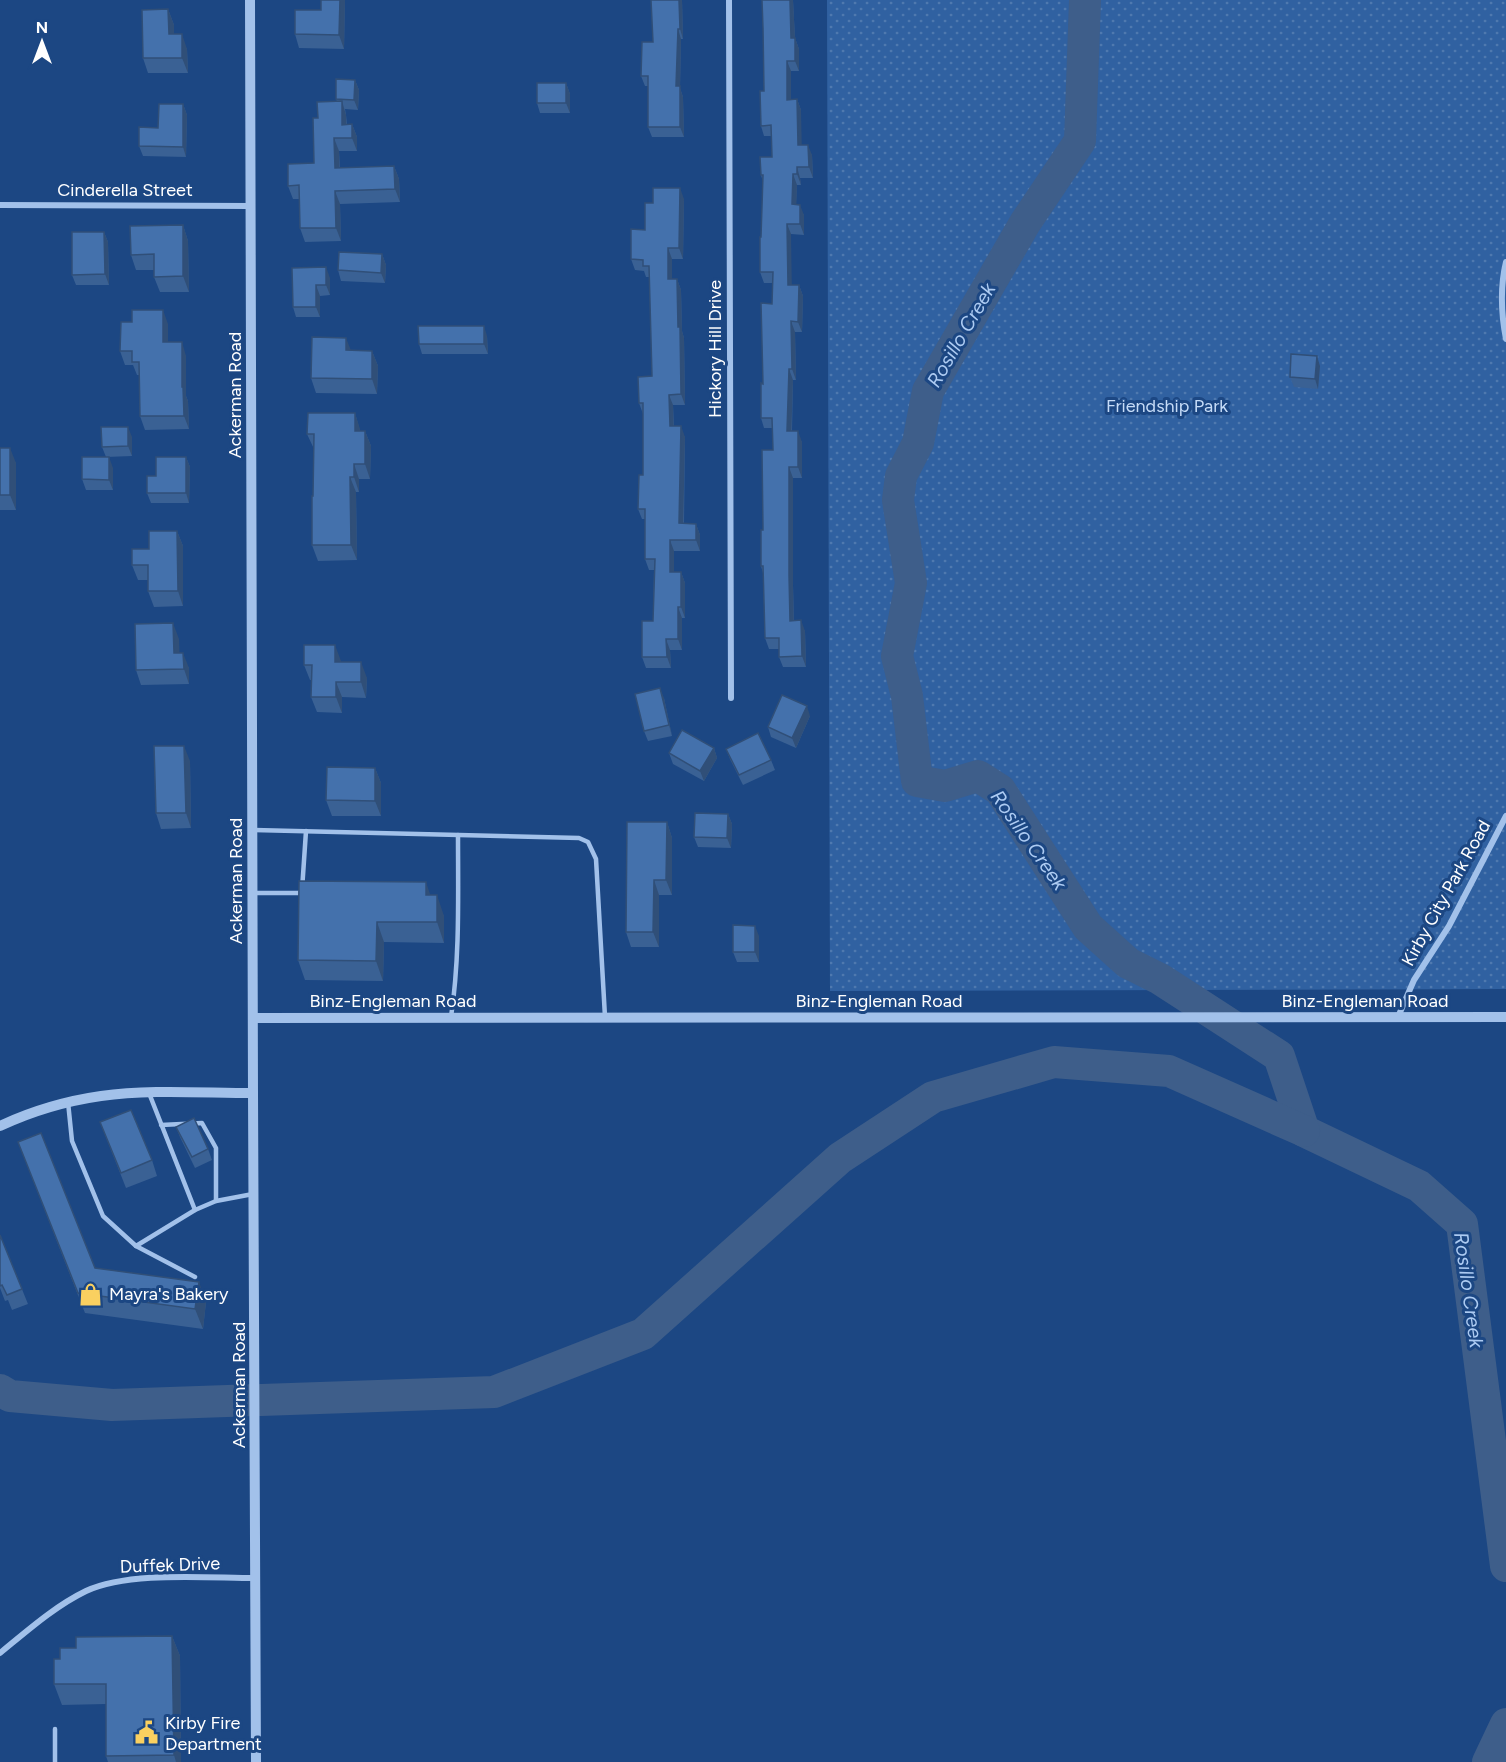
<svg xmlns="http://www.w3.org/2000/svg" width="1506" height="1762" viewBox="0 0 1506 1762" font-family="Figtree,sans-serif">
<style>
.park{fill:url(#park-dots)}
.lines{fill:none;stroke-linecap:round;stroke-linejoin:round}
.river{stroke:#3e5e8a;stroke-width:32}
.service{stroke:#a2c1ea;stroke-width:4.5}
.minor{stroke:#a2c1ea;stroke-width:6}
.tertiary{stroke:#a2c1ea;stroke-width:10}
.wall{fill:#3a6194}
.shaded-wall{fill:#304f78}
.building{fill:#4471ac;stroke:#304f78;stroke-width:1.5}
.labels{text-anchor:middle;stroke-width:6;stroke-linejoin:round;paint-order:stroke}
.street-label{font-size:18px;fill:#fff;stroke:#1c4783}
.park-label{font-size:18px;fill:#c6dcf8;stroke:#1c4783}
.poi-label{font-size:18px;fill:#fff;stroke:#1c4783;text-anchor:start}
.water-label{font-size:20px;font-style:italic;fill:#adcbf2;stroke:#1c4783}
</style>
<defs>
<pattern id="park-dots" width="8" height="8" patternUnits="userSpaceOnUse" patternTransform="scale(1.5)"><rect width="8" height="8" fill="#3061a1"/><path d="M2 2h.1M6 6h.1" fill="none" stroke="#4f79af" stroke-width="1.8" stroke-linecap="round"/></pattern>
</defs>
<rect width="100%" height="100%" fill="#1c4783"/>
<polygon class="park" points="827,0 1506,0 1506,989 830,991"/>
<g class="lines">
<g class="river">
<polyline points="1085,0 1080,141 1025,223 928,391 918,443 901,476 898,500 911,583 897,656 907,696 917,781 945,786 978,776 1000,790 1088,927 1128,963 1160,979 1279,1056 1304,1131 1419,1186 1462,1224 1506,1566"/>
<polyline points="0,1390 10,1396 112,1405 494,1392 643,1334 840,1158 933,1097 1054,1062 1169,1071 1304,1131"/>
<polyline points="1488,1762 1506,1724"/>
</g>
<g class="service">
<polyline points="253,830 579,838 588,842 596,859 605,1017"/>
<polyline points="253,893 299,893 302,890 306,831"/>
<path d="M451 1017C460 957 458 896 458 835"/>
<polyline points="149,1093 195,1210"/>
<polyline points="68,1102 72,1141 103,1216 136,1246 195,1210 216,1201 253,1194"/>
<polyline points="161,1125 202,1123 216,1148 216,1201"/>
<polyline points="136,1246 195,1277"/>
<polyline points="55,1762 55,1729"/>
</g>
<g class="minor">
<polyline points="729,0 731,698"/>
<polyline points="0,205 251,206"/>
<path d="M1506 262C1500 287 1501 313 1506 339"/>
<polyline points="1398,1017 1414,980 1449,926 1506,816"/>
<path d="M0 1653C27 1631 55 1606 86 1591 129 1571 207 1578 255 1578"/>
</g>
<g class="tertiary">
<polyline points="250,0 253,1093 256,1762"/>
<polyline points="253,1018 1506,1017"/>
<path d="M0 1126C32 1111 66 1101 101 1096 150 1089 203 1093 253 1093"/>
</g>
</g>
<g class="wall">
<polygon points="345,0 344,49 299,48 295,34 321,10"/>
<polygon points="651,0 682,0 683,39 681,39 680,88 683,97 684,137 652,137 648,127 648,86 645,86 641,76 653,42"/>
<polygon points="762,0 793,0 795,38 799,49 799,71 791,71 791,100 797,99 801,110 801,145 812,155 813,178 800,178 801,185 797,185 796,204 804,215 804,235 791,234 791,285 799,285 803,296 802,332 795,332 796,380 793,380 792,431 802,442 802,478 793,478 793,585 794,621 805,631 806,667 783,667 779,657 779,649 769,649 765,638 763,573 761,566 763,530 773,450 773,428 764,428 761,418 772,304 772,283 764,283 760,272 763,182 761,175 772,157 771,136 764,136 761,126 764,91 763,28"/>
<polygon points="168,9 174,25 174,34 187,49 188,73 148,73 143,58"/>
<polygon points="355,80 359,90 358,110 345,109 346,115 347,124 352,124 357,137 357,151 339,151 340,168 394,166 399,179 400,202 340,204 341,241 305,242 300,228 300,199 293,199 288,186 314,163 318,118 337,102 336,99"/>
<polygon points="566,83 570,94 570,113 540,113 537,103"/>
<polygon points="183,104 187,115 186,157 143,156 139,146"/>
<polygon points="684,199 683,259 672,259 672,279 677,279 681,290 682,331 684,338 685,405 673,405 674,426 685,437 684,523 696,524 700,535 700,551 674,551 674,572 681,572 685,583 685,618 682,618 682,650 670,650 671,668 646,668 642,657 653,621 654,570 649,570 645,559 645,519 642,519 638,509 643,475 643,414 639,403 652,376 650,277 646,277 644,271 635,270 631,259 645,230 653,203"/>
<polygon points="183,225 188,241 189,292 160,292 154,277 154,270 136,270 131,255"/>
<polygon points="104,232 108,242 109,285 76,285 72,275"/>
<polygon points="382,254 386,265 385,283 341,281 338,270"/>
<polygon points="292,268 330,278 330,295 320,296 320,317 296,317 293,307"/>
<polygon points="168,324 168,342 186,356 186,396 188,401 189,429 145,430 140,416 139,375 137,375 133,365 125,365 120,351"/>
<polygon points="487,336 488,354 422,354 419,344"/>
<polygon points="351,350 372,351 378,366 377,394 316,393 311,378"/>
<polygon points="1320,366 1318,389 1294,387 1290,377"/>
<polygon points="355,413 360,431 365,431 371,446 370,479 359,479 359,492 356,492 357,560 318,561 312,545 314,449 307,434"/>
<polygon points="132,437 132,456 106,457 102,447"/>
<polygon points="0,448 16,463 16,510 0,510"/>
<polygon points="186,457 190,467 189,503 151,503 147,493 156,476"/>
<polygon points="113,468 113,490 86,490 82,479"/>
<polygon points="177,531 183,546 183,606 154,607 148,591 148,580 138,580 132,565 149,549"/>
<polygon points="179,639 179,653 189,668 189,684 141,685 136,670"/>
<polygon points="341,661 341,662 367,678 366,698 342,697 342,713 317,712 311,697 311,680 310,680 304,665"/>
<polygon points="664,698 672,736 648,741 644,731"/>
<polygon points="810,716 796,748 771,737 768,727"/>
<polygon points="714,748 717,758 704,781 673,764 669,753"/>
<polygon points="726,749 771,760 775,770 743,785 730,759"/>
<polygon points="190,761 191,828 161,829 156,813"/>
<polygon points="375,768 381,783 381,816 332,816 326,800"/>
<polygon points="728,814 732,824 731,848 698,847 694,837"/>
<polygon points="667,822 672,838 672,895 659,895 659,947 631,947 626,932"/>
<polygon points="431,895 444,916 444,943 384,942 383,981 305,980 298,960"/>
<polygon points="759,936 759,962 737,962 733,952"/>
<polygon points="100,1122 152,1160 157,1176 126,1188"/>
<polygon points="176,1127 208,1149 212,1160 195,1168 180,1137"/>
<polygon points="18,1142 95,1268 206,1302 203,1329 85,1313"/>
<polygon points="0,1235 28,1304 12,1310 8,1300 5,1301 0,1288"/>
<polygon points="172,1636 180,1656 181,1762 108,1762 106,1756 106,1704 62,1705 54,1684 60,1659 76,1648"/>
</g>
<g class="shaded-wall">
<polygon points="340,0 345,0 344,49 339,35"/>
<polygon points="679,0 682,0 683,39 680,29"/>
<polygon points="790,0 793,0 795,38 799,49 799,71 795,61 791,38"/>
<polygon points="168,9 174,25 174,49 169,34"/>
<polygon points="678,29 681,39 680,88 683,97 684,137 680,127 676,86"/>
<polygon points="182,34 187,49 188,73 182,58"/>
<polygon points="787,61 791,71 791,110 787,100"/>
<polygon points="355,80 359,90 358,110 354,100"/>
<polygon points="566,83 570,94 570,113 566,103"/>
<polygon points="797,99 801,110 802,156 798,145"/>
<polygon points="342,101 346,115 347,138 342,125"/>
<polygon points="183,104 187,115 186,157 183,147"/>
<polygon points="352,124 357,137 357,151 352,138"/>
<polygon points="334,138 339,151 340,181 335,168"/>
<polygon points="808,145 812,155 813,178 809,167"/>
<polygon points="394,166 399,179 400,202 395,189"/>
<polygon points="797,167 800,178 801,185 797,174"/>
<polygon points="793,174 797,185 796,215 792,204"/>
<polygon points="680,188 684,199 683,259 679,248"/>
<polygon points="335,191 340,204 341,241 336,228"/>
<polygon points="800,205 804,215 804,235 800,224"/>
<polygon points="787,224 791,234 792,296 788,285"/>
<polygon points="183,225 188,241 189,292 183,276"/>
<polygon points="104,232 108,242 109,285 105,274"/>
<polygon points="668,248 672,259 672,290 668,279"/>
<polygon points="382,254 386,265 385,283 381,273"/>
<polygon points="326,267 330,278 330,295 326,285"/>
<polygon points="677,279 681,290 682,331 684,338 685,405 681,394 678,327"/>
<polygon points="316,285 320,296 320,317 316,307"/>
<polygon points="799,285 803,296 802,332 798,322"/>
<polygon points="163,310 168,324 168,356 163,342"/>
<polygon points="791,321 795,332 796,380 792,369"/>
<polygon points="484,326 487,336 488,354 484,344"/>
<polygon points="346,338 352,353 346,350"/>
<polygon points="182,342 186,356 186,396 188,401 189,429 184,416 182,387"/>
<polygon points="372,351 378,366 377,394 372,379"/>
<polygon points="1317,356 1320,366 1318,389 1315,379"/>
<polygon points="789,369 793,380 791,442 787,431"/>
<polygon points="669,395 673,405 674,437 670,426"/>
<polygon points="355,413 360,429 360,446 355,431"/>
<polygon points="681,426 685,437 683,534 679,523"/>
<polygon points="128,427 132,437 132,456 128,446"/>
<polygon points="365,431 371,446 370,479 365,464"/>
<polygon points="798,431 802,442 802,478 798,467"/>
<polygon points="10,448 16,463 16,510 10,495"/>
<polygon points="109,457 113,468 113,490 109,480"/>
<polygon points="186,457 190,467 189,503 186,493"/>
<polygon points="354,464 359,479 359,492 354,477"/>
<polygon points="789,467 793,478 793,585 794,631 790,621 789,575"/>
<polygon points="350,477 356,492 357,560 351,545"/>
<polygon points="696,524 700,535 700,551 696,540"/>
<polygon points="177,531 183,546 183,606 178,591"/>
<polygon points="670,540 674,551 674,583 670,572"/>
<polygon points="681,572 685,583 685,618 681,607"/>
<polygon points="678,607 682,618 682,650 678,639"/>
<polygon points="801,620 805,631 806,667 802,656"/>
<polygon points="173,623 179,639 180,668 174,653"/>
<polygon points="666,639 670,650 671,668 667,657"/>
<polygon points="335,645 341,661 341,677 335,662"/>
<polygon points="183,653 189,668 189,684 184,669"/>
<polygon points="361,662 367,678 366,698 361,682"/>
<polygon points="336,682 342,697 342,713 336,697"/>
<polygon points="660,688 664,698 672,736 669,725"/>
<polygon points="807,706 810,716 796,748 792,738"/>
<polygon points="184,746 190,761 191,828 186,813"/>
<polygon points="714,748 717,758 704,781 700,771"/>
<polygon points="375,768 381,783 381,816 375,801"/>
<polygon points="728,814 732,824 731,848 727,838"/>
<polygon points="667,822 672,838 672,895 666,880"/>
<polygon points="654,880 659,895 659,947 653,932"/>
<polygon points="426,882 433,903 426,895"/>
<polygon points="437,895 444,916 444,943 437,922"/>
<polygon points="377,922 384,942 383,981 376,961"/>
<polygon points="755,926 759,936 759,962 755,952"/>
<polygon points="199,1282 206,1302 203,1329 195,1309"/>
<polygon points="172,1636 180,1656 181,1762 176,1762 174,1755"/>
</g>
<g class="building">
<polygon points="321,0 340,0 339,35 295,34 295,10 321,10"/>
<polygon points="651,0 679,0 680,29 678,29 676,86 680,86 680,127 648,127 648,76 641,76 642,42 653,42"/>
<polygon points="762,0 790,0 791,38 795,38 795,61 787,61 787,100 797,99 798,145 808,145 809,167 797,167 797,174 793,174 792,204 800,205 800,224 787,224 788,285 799,285 798,322 791,321 792,369 789,369 787,431 798,431 798,467 789,467 789,575 790,621 801,620 802,656 779,657 779,638 765,638 763,566 761,566 761,530 763,530 762,450 773,450 772,418 761,418 761,383 763,384 761,303 772,304 773,272 760,272 760,237 761,237 763,175 761,175 760,157 772,157 771,125 761,126 760,91 764,91 763,28"/>
<polygon points="168,9 169,34 182,34 182,58 143,58 142,10"/>
<polygon points="336,79 355,80 354,100 336,99"/>
<rect x="537" y="83" width="29" height="20"/>
<polygon points="342,101 342,125 352,124 352,138 334,138 335,168 394,166 395,189 335,191 336,228 300,228 299,185 288,186 288,164 314,163 313,118 318,118 317,102"/>
<polygon points="159,104 183,104 183,147 139,146 139,127 158,128"/>
<polygon points="653,188 680,188 679,248 668,248 668,279 677,279 678,327 680,327 681,394 669,395 670,426 681,426 679,523 696,524 696,540 670,540 670,572 681,572 681,607 678,607 678,639 666,639 667,657 642,657 642,621 653,621 655,559 645,559 645,509 638,509 639,475 643,475 643,403 639,403 638,377 652,376 649,266 643,266 643,260 631,259 631,229 645,230 645,203 653,203"/>
<polygon points="183,225 183,276 154,277 154,254 131,255 130,226"/>
<polygon points="72,232 104,232 105,274 72,275"/>
<polygon points="339,252 382,254 381,273 338,270"/>
<polygon points="326,267 326,285 316,285 316,307 293,307 292,268"/>
<polygon points="132,310 163,310 163,342 182,342 182,387 183,387 184,416 140,416 139,362 132,362 132,351 120,351 121,322 132,322"/>
<polygon points="418,326 484,326 484,344 419,344"/>
<polygon points="312,337 346,338 346,350 372,351 372,379 311,378"/>
<polygon points="1291,354 1317,356 1315,379 1290,377"/>
<polygon points="308,413 355,413 355,431 365,431 365,464 354,464 354,477 350,477 351,545 312,545 312,496 313,496 314,434 307,434"/>
<polygon points="101,427 128,427 128,446 102,447"/>
<rect x="0" y="448" width="10" height="47"/>
<polygon points="82,457 109,457 109,480 82,479"/>
<polygon points="156,457 186,457 186,493 147,493 147,476 156,476"/>
<polygon points="149,531 177,531 178,591 148,591 148,565 132,565 132,549 149,549"/>
<polygon points="173,623 174,653 183,653 184,669 136,670 135,624"/>
<polygon points="304,645 335,645 335,662 361,662 361,682 336,682 336,697 311,697 312,665 304,665"/>
<polygon points="660,688 669,725 644,731 635,694"/>
<polygon points="782,695 807,706 792,738 768,727"/>
<polygon points="682,730 714,748 700,771 669,753"/>
<polygon points="758,733 771,760 739,775 726,749"/>
<polygon points="154,746 184,746 186,813 156,813"/>
<polygon points="327,767 375,768 375,801 326,800"/>
<polygon points="695,813 728,814 727,838 694,837"/>
<polygon points="627,822 667,822 666,880 654,880 653,932 626,932"/>
<polygon points="299,881 426,882 426,895 437,895 437,922 377,922 376,961 298,960"/>
<polygon points="733,925 755,926 755,952 733,952"/>
<polygon points="131,1110 152,1160 121,1173 100,1122"/>
<polygon points="194,1118 208,1149 192,1157 176,1127"/>
<polygon points="41,1133 95,1268 199,1282 195,1309 78,1293 18,1142"/>
<polygon points="0,1235 22,1289 7,1295 2,1285 0,1286"/>
<polygon points="172,1636 174,1755 106,1756 106,1684 54,1684 54,1659 60,1659 60,1648 76,1648 76,1637"/>
</g>
<defs>
<symbol id="shop-bare" viewBox="-9 -9 18 18"><path d="M-5-2.5h2.3a2.7 3.5 0 0 1 5.4 0H5L5.5 6h-11ZM-1.5-2.5h3a1.5 2.3 0 0 0-3 0Z" fill="#fad060" stroke="#1c4783" stroke-width="2.5" paint-order="stroke"/></symbol>
<symbol id="civic-bare" viewBox="-9 -9 18 18"><path d="M-.6-6.5H3V-4.5H.6V-3L4-1V1h2V6H-6V1h2V-1L-.6-3ZM-1.2 2.5V6h2.4V2.5Z" fill="#fad060" stroke="#1c4783" stroke-width="2.5" paint-order="stroke"/></symbol>
</defs>
<g fill-rule="evenodd">
<use href="#shop-bare" x="74" y="1278" width="33" height="33"/>
<use href="#civic-bare" x="130" y="1716" width="33" height="33"/>
</g>
<g class="labels">
<g class="street-label">
<text x="125" y="196">Cinderella Street</text>
<text transform="translate(715 349) rotate(-90)" y="6">Hickory Hill Drive</text>
<text transform="translate(235 395) rotate(-90)" y="6">Ackerman Road</text>
<text transform="translate(236 881) rotate(-90)" y="6">Ackerman Road</text>
<text transform="translate(1446 893) rotate(-61)" y="6">Kirby City Park Road</text>
<text x="393" y="1007">Binz-Engleman Road</text>
<text x="879" y="1007">Binz-Engleman Road</text>
<text x="1365" y="1007">Binz-Engleman Road</text>
<text transform="translate(239 1385) rotate(-90)" y="6">Ackerman Road</text>
<text transform="translate(170 1565) rotate(-2)" y="6">Duffek Drive</text>
</g>
<g class="park-label">
<text x="1167" y="412">Friendship Park</text>
</g>
<g class="poi-label">
<text x="109" y="1300">Mayra's Bakery</text>
<text x="165" y="1729">Kirby Fire<tspan x="165" dy="21">Department</tspan></text>
</g>
<g class="water-label">
<text transform="translate(961 335) rotate(-60)" y="7">Rosillo Creek</text>
<text transform="translate(1029 840) rotate(55)" y="7">Rosillo Creek</text>
<text transform="translate(1469 1290) rotate(82)" y="7">Rosillo Creek</text>
</g>
</g>
<g transform="translate(42 42)" stroke="#1c4783" stroke-width="4.5" paint-order="stroke">
<path d="M0-4.5L10 22L0 15L-10 22Z" fill="#ffffff"/>
<text y="-9" font-size="16" font-weight="bold" text-anchor="middle" fill="#ffffff">N</text>
</g>
</svg>
